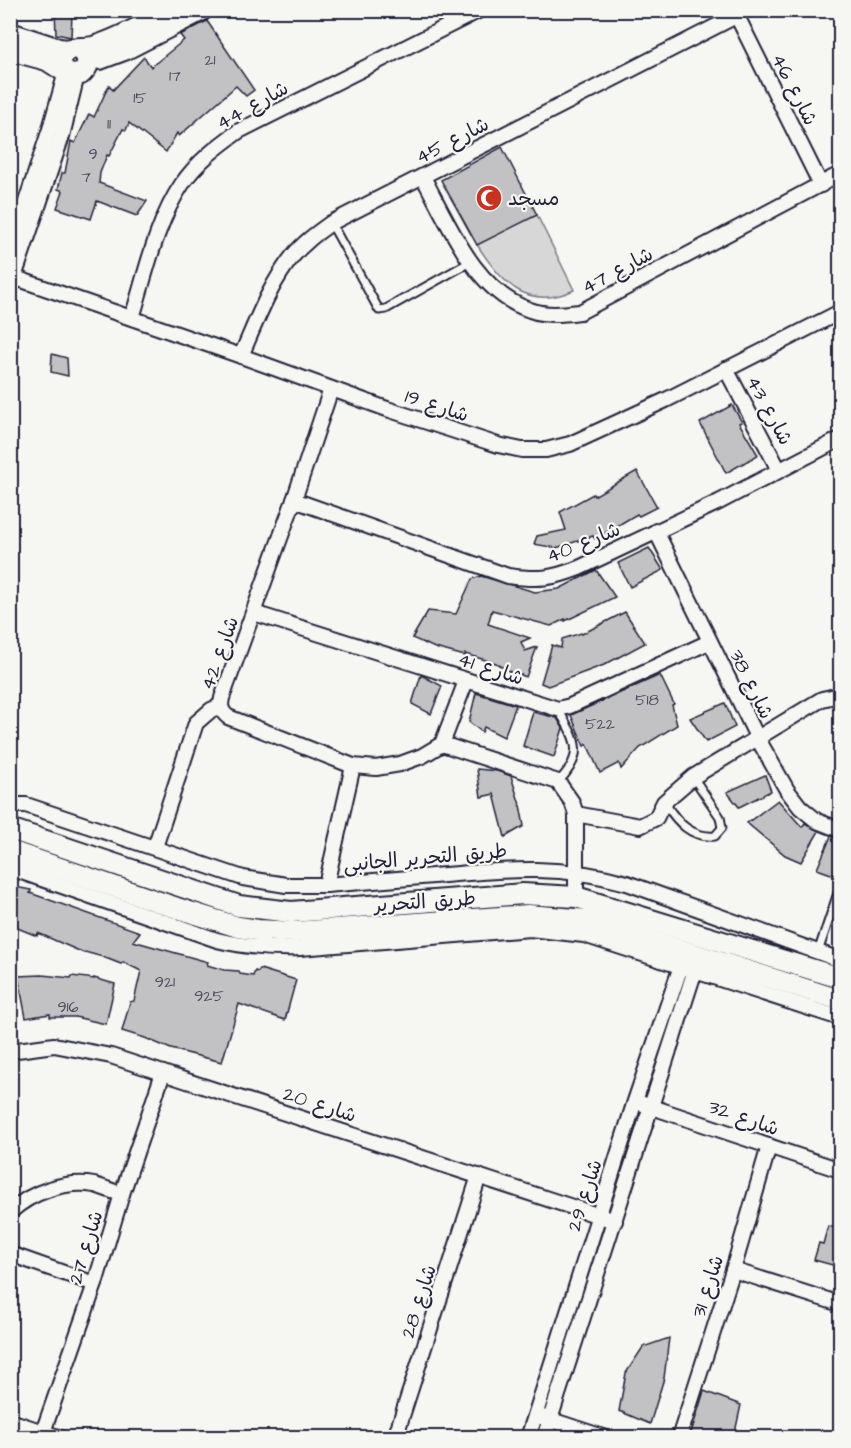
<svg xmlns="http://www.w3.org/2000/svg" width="851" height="1448" viewBox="0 0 851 1448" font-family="'Architects Daughter','Playpen Sans Arabic',sans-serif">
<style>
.garden{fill:#d7d7d7;stroke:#7c7c89;stroke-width:1.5}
.building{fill:#c2c2c4;stroke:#22223b;stroke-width:1.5}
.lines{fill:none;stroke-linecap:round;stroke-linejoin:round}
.lane-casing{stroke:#22223b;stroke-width:11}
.street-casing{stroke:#22223b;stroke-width:18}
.secondary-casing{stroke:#22223b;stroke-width:24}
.lane{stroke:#f6f6f2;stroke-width:7}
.street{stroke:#f6f6f2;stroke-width:14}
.secondary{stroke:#f6f6f2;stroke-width:20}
.labels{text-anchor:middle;stroke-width:4.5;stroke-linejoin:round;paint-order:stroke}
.number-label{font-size:16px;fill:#4a4a5d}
.street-label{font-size:20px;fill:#22223b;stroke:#f6f6f2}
.poi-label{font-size:20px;fill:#22223b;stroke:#f6f6f2;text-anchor:start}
</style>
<rect width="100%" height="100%" fill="#f6f6f2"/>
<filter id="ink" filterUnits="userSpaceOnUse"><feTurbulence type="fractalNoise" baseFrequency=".0167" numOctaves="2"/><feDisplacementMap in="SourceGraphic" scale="12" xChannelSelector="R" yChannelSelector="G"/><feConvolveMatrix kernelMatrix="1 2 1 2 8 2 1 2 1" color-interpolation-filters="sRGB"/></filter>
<g filter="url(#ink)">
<path class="garden" d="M537 215 574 290C526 312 500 281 476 243L477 244Z"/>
<g class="building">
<polygon points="55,10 72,13 71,37 56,34"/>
<polygon points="207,21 254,90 246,96 236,86 179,136 177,133 166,152 129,123 126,130 123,129 109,156 107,155 100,173 99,183 147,201 137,216 97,201 91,219 57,208 63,191 58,189 62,173 65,173 71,141 75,143 89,114 94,117 109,85 113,90 144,57 151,67 184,40 180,35"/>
<polygon points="502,147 537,215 477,245 441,180"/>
<polygon points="52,354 67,358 68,376 51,372"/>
<polygon points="732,405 742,422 739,423 758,455 726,473 700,423"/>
<polygon points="637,471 657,507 639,516 637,514 595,539 593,536 556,548 534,544 537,536 566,530 560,512 593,494 594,496"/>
<polygon points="649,548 663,570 630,587 618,563"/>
<polygon points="596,570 615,597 565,621 565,619 551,626 492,610 488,624 530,638 521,642 525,651 537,647 526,677 516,673 515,675 496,663 465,654 465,656 435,648 412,638 428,611 456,614 472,579 481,576 535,592 559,589"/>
<polygon points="625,612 645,643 604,665 548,686 541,683 552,645 561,648 562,639 581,633 582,634"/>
<polygon points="421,675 442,686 431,714 412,704"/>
<polygon points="660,675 674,704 672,705 677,725 640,748 621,769 619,763 600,773 587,744 584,746 571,715"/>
<polygon points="476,693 516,705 504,737 484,727 482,732 469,722"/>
<polygon points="725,703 735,727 706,742 690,718"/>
<polygon points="533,712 557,718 563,728 554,757 523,746"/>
<polygon points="477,769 497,771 511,776 520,805 524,826 505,837 494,794 481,797"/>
<polygon points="765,775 771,791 739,807 727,792"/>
<polygon points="778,800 802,827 805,823 819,831 801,862 785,855 747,823"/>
<polygon points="831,836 840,839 840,858 834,875 817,869"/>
<polygon points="15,887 31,890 30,893 140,932 133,941 208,962 207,965 224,970 239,971 240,974 253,976 255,971 258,972 260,969 296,980 285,1020 239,1004 222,1062 171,1049 145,1038 122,1031 130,1002 134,1001 141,971 123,962 121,964 103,957 85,952 84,953 38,933 37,936 10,925 10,901"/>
<polygon points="42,975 71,978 72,976 94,979 94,978 115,984 106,1024 75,1017 50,1017 50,1014 26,1018 18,976"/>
<polygon points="828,1226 840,1229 840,1267 814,1260 819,1243 823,1244"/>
<polygon points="669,1338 664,1378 650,1424 619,1411 626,1373 643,1347"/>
<polygon points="704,1391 741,1405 734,1437 690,1436"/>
</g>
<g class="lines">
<defs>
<g id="lane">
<polyline points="331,223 379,310 386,309 470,262"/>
<path d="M558 709C575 739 587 753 558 782"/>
<path d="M665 803C677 822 691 838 715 836L722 828 720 817 693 777"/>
<polyline points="818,952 840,887"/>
</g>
<g id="street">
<polyline points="734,10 821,185"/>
<path d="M423 177C449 224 475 292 530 310 546 316 563 314 580 312L840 174"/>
<polyline points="10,250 50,129 66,72"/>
<polyline points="10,276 241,356 387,409 498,445 522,450 546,450 570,444 666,400 840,312"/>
<polyline points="10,289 62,136 77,75"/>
<path d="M132 318C146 273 156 223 182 184 197 162 218 146 239 131L480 10"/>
<path d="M241 356C256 322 269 286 292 257 303 243 317 233 331 223L736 16"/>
<polyline points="726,369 779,470"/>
<path d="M331 389 294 500 222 698C220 707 221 711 228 717L353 766 376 768 400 764 422 756 442 744 466 681"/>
<path d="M294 500 508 576C538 580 551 579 579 568L719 502 840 439"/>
<polyline points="656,531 758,739 787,790 800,807 817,821 840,830"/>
<polyline points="254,613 558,709 570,706 709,642"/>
<polyline points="442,744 558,782 572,802 576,814 576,897"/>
<path d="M10 805H26L243 878 286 885H326C366 882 405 878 445 875 509 869 564 865 627 883L840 960"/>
<polyline points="576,814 640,826 656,818 664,802 693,777 822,699 840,695"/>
<polyline points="155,847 196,723 211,710 220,706"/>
<path d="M10 868 217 940C245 947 271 949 300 948L530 929 584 935 840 1018"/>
<polyline points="326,885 353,766"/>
<polyline points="10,1051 54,1045 111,1056 615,1221"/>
<polyline points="643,1104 840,1170"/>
<path d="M10 1212C31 1192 66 1180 94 1185 103 1187 113 1192 122 1194"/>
<polyline points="10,1254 95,1284"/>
<polyline points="733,1270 840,1304"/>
<polyline points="542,1417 606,1438"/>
<polyline points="10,1421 61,1438"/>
<polyline points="43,1432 95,1284 122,1194 163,1073"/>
<polyline points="395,1438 479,1176"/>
<polyline points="528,1438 635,1101 681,966"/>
<polyline points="544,1438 695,970"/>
<polyline points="679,1438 733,1270 769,1146"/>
</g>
<g id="secondary">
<polyline points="10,33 59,49 68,50"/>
<path d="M81 49 87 57V67L81 74C63 78 53 58 68 50 75 46 87 50 96 46 122 38 147 23 172 10"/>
<polyline points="10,50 47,60 64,71"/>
<polyline points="100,59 124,50 202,10"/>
<polyline points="10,829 239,906 291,912 523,894 576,897 840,978"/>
<polyline points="10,851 177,908 238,927 258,930 295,932 528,915 587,920 840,1000"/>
</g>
</defs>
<use href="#lane" class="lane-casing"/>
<use href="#street" class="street-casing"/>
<use href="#secondary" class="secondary-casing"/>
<use href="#lane" class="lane"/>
<use href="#street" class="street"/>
<use href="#secondary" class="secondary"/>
</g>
</g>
<defs>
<symbol id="mosque-disc" viewBox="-11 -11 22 22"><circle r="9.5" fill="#c8321e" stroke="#f6f6f2"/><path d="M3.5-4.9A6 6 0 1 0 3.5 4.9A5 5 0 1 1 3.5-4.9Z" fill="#fff"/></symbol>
</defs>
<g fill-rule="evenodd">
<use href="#mosque-disc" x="474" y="183" width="30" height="30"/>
</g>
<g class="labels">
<g class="number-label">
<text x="210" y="65">21</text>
<text x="175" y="81">17</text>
<text x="140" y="103">15</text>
<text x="109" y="129">11</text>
<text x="93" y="159">9</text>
<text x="86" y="182">7</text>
<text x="647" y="705">518</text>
<text x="600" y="729">522</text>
<text x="165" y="987">921</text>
<text x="209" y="1001">925</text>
<text x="68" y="1012">916</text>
</g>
<g class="street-label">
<text transform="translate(795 89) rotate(63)" y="7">شارع 46</text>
<text transform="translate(252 105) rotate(-29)" y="7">شارع 44</text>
<text transform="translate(452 140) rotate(-27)" y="7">شارع 45</text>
<text transform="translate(617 270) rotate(-28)" y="7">شارع 47</text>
<text transform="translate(437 405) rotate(18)" y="7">شارع 19</text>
<text transform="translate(770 410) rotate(62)" y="7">شارع 43</text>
<text transform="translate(583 542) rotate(-22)" y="7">شارع 40</text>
<text transform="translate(219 653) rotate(-70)" y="7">شارع 42</text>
<text transform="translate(491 668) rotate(18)" y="7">شارع 41</text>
<text transform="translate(752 684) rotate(64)" y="7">شارع 38</text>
<text transform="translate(425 857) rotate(-5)" y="7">طريق التحرير الجانبى</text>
<text transform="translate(425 901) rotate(-4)" y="7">طريق التحرير</text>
<text transform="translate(320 1104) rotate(18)" y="7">شارع 20</text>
<text transform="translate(744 1117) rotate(19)" y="7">شارع 32</text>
<text transform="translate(584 1195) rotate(-72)" y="7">شارع 29</text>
<text transform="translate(85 1247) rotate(-73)" y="7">شارع 27</text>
<text transform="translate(707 1286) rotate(-72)" y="7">شارع 31</text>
<text transform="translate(418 1301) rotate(-72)" y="7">شارع 28</text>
</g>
<g class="poi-label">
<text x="508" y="205">مسجد</text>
</g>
</g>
<rect width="851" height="1448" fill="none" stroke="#f6f6f2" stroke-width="36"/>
<rect x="18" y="18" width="815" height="1412" fill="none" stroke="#22223b" stroke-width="2" filter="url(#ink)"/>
</svg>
